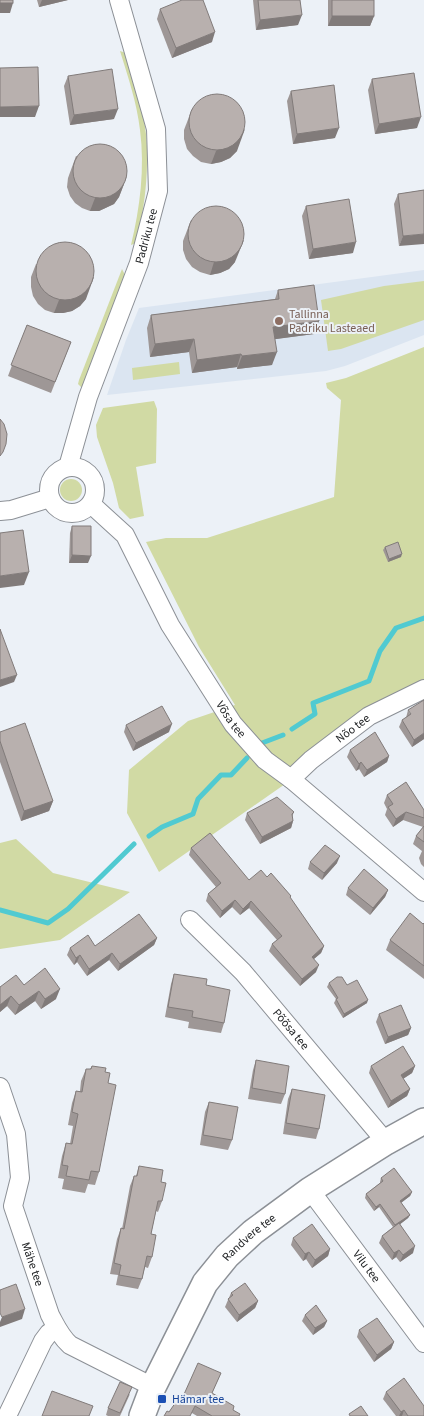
<svg xmlns="http://www.w3.org/2000/svg" width="424" height="1416" viewBox="0 0 424 1416" font-family="'Source Sans 3',sans-serif">
<style>
.built{fill:#dbe5f1}
.green{fill:#d1daa4}
.lines{fill:none;stroke-linecap:round;stroke-linejoin:round}
.stream{stroke:#50cad1;stroke-width:5}
.minor-casing{stroke:#8c9096;stroke-width:20}
.secondary-casing{stroke:#8c9096;stroke-width:28}
.minor{stroke:#fff;stroke-width:18}
.secondary{stroke:#fff;stroke-width:25}
.wall{fill:#9e9796}
.shaded-wall{fill:#817b7a}
.building{fill:#b8b0ae;stroke:#817b7a}
.education-dot{fill:#8d6e63;stroke:#ecf1f7;stroke-width:2}
.transit-dot{fill:#1a4fb4;stroke:#ecf1f7;stroke-width:2}
.labels{text-anchor:middle;stroke-width:4;stroke-linejoin:round;paint-order:stroke}
.street-label{font-size:12px;fill:#232527;stroke:#ecf1f7}
.education-label{font-size:12px;fill:#785e54;stroke:#ecf1f7;text-anchor:start}
.transit-label{font-size:12px;fill:#164399;stroke:#ecf1f7;text-anchor:start}
</style>
<rect width="100%" height="100%" fill="#ecf1f7"/>
<polygon class="built" points="424,270 424,335 345,366 326,371 107,395 126,340 139,308"/>
<g class="green">
<path d="M120 51 126 53C135 84 146 115 147 147 148 179 144 212 136 243L131 245C140 208 145 168 140 130 137 103 128 77 120 51Z"/>
<polygon points="122,269 125,275 82,388 78,384 79,380"/>
<polygon points="424,281 424,320 341,349 328,351 321,300 384,286"/>
<polygon points="424,347 424,687 159,872 127,813 129,770 188,721 235,705 199,647 146,542 166,538 207,538 334,497 341,400 327,388 326,383 346,378"/>
<polygon points="179,362 180,374 133,380 132,368"/>
<polygon points="154,401 157,409 156,463 136,467 144,516 130,519 119,508 113,483 97,437 96,425 103,408"/>
<circle cx="71" cy="490" r="11"/>
<polygon points="16,839 53,873 130,892 60,940 0,949 0,843"/>
</g>
<g class="lines">
<g class="stream">
<polyline points="292,729 315,714 313,703 369,681 380,651 396,628 424,618"/>
<polyline points="262,743 283,735"/>
<polyline points="149,836 162,827 193,814 198,799 221,775 231,775 247,758"/>
<polyline points="0,910 48,923 68,909 134,844"/>
</g>
<defs>
<g id="minor">
<circle cx="72" cy="490" r="23"/>
<path id="s1" d="M68 467 88 397 139 263 158 191 156 129 119 0"/>
<path id="s2" d="M91 504 125 535 170 625 233 724 265 760 291 779 424 892"/>
<polyline points="0,511 11,510 50,498"/>
<path id="s3" d="M291 779 311 760 369 716 424 689"/>
<path id="s4" d="M190 920 243 972 386 1142"/>
<path id="s5" d="M0 1087 16 1134 20 1178 13 1206 50 1315C56 1326 60 1336 70 1345L153 1387"/>
<path id="s6" d="M310 1190 424 1343"/>
<polyline points="7,1416 43,1341 49,1333 57,1329"/>
</g>
<g id="secondary">
<path id="s7" d="M142 1416 153 1387 205 1283 227 1256 253 1232 310 1190 386 1142 424 1121"/>
</g>
</defs>
<use href="#minor" class="minor-casing"/>
<use href="#secondary" class="secondary-casing"/>
<use href="#minor" class="minor"/>
<use href="#secondary" class="secondary"/>
</g>
<g class="wall">
<polygon points="37,0 68,0 39,7"/>
<polygon points="253,0 300,0 298,25 256,30"/>
<polygon points="328,0 374,0 374,16 370,26 328,26"/>
<polygon points="160,9 212,42 172,58 157,19"/>
<polygon points="68,76 114,119 70,125 64,86"/>
<polygon points="372,79 417,128 375,134 368,90"/>
<polygon points="291,91 335,138 293,144 287,101"/>
<polygon points="192,109 237,151 230,158 221,162 211,164 201,162 193,156 187,149 184,139 184,130"/>
<polygon points="76,156 127,176 119,197 114,204 99,211 90,211 82,208 75,203 70,196 67,187 68,178"/>
<polygon points="424,190 399,246 394,204 398,194"/>
<polygon points="306,206 353,253 309,259 302,216"/>
<polygon points="191,220 235,262 229,269 220,273 210,275 200,272 192,267 186,259 183,250 183,241"/>
<polygon points="36,264 86,299 80,306 72,311 63,313 54,313 45,310 38,304 33,296 31,287 31,277"/>
<polygon points="278,290 319,321 314,334 275,339 272,365 237,369 237,367 192,373 189,352 150,357 147,328 151,315 275,299"/>
<polygon points="27,325 71,342 51,393 8,376"/>
<polygon points="72,526 88,563 69,563 70,533"/>
<polygon points="385,547 401,557 388,562 383,550"/>
<polygon points="408,710 424,739 412,747 399,727 402,720 406,718"/>
<polygon points="126,725 169,732 133,751 124,732"/>
<polygon points="0,732 53,801 49,811 21,821 0,762"/>
<polygon points="350,750 389,756 387,762 364,777 359,769 356,771 347,757"/>
<polygon points="387,795 424,810 424,867 421,864 419,858 422,851 413,844 416,836 423,827 403,820 393,827 385,815 387,809 384,803"/>
<polygon points="294,812 292,817 293,821 291,828 260,844 245,820 247,813"/>
<polygon points="191,848 249,880 267,877 291,896 290,898 324,946 321,953 314,959 316,972 300,986 269,951 272,944 277,940 249,908 240,915 232,907 220,918 206,901 208,894 216,887 189,855"/>
<polygon points="310,862 337,863 322,880 308,869"/>
<polygon points="348,888 388,890 385,897 370,915 346,895"/>
<polygon points="424,923 424,979 386,950 390,940"/>
<polygon points="157,938 154,945 118,971 109,960 87,976 77,962 74,965 67,955 70,948 95,946"/>
<polygon points="174,974 206,985 224,1023 221,1033 188,1028 189,1022 165,1017 171,984"/>
<polygon points="329,983 347,985 367,1003 343,1018 334,1003 336,999 327,987"/>
<polygon points="24,985 56,999 41,1009 35,1001 15,1015 7,1006 0,1012 0,987"/>
<polygon points="379,1014 411,1028 408,1035 385,1044 376,1022"/>
<polygon points="256,1060 285,1094 281,1104 248,1099 253,1070"/>
<polygon points="92,1066 105,1072 108,1083 99,1172 95,1185 88,1184 85,1193 62,1189 64,1179 58,1178 62,1156 66,1143 70,1144 73,1126 68,1125 72,1103 76,1091 80,1091 81,1081 86,1069 90,1069"/>
<polygon points="371,1066 415,1066 412,1073 403,1079 410,1089 407,1096 388,1108 369,1073"/>
<polygon points="292,1089 319,1129 316,1139 283,1134 288,1099"/>
<polygon points="209,1102 232,1140 228,1150 200,1145 205,1112"/>
<polygon points="139,1166 161,1182 162,1201 158,1212 156,1211 151,1234 152,1257 148,1268 145,1267 142,1279 138,1289 116,1285 118,1275 110,1274 117,1239 121,1228 122,1229 130,1186 134,1176 136,1176"/>
<polygon points="381,1178 412,1192 410,1196 401,1203 410,1215 408,1218 400,1224 413,1253 400,1262 396,1257 392,1260 379,1243 382,1236 393,1227 379,1207 374,1211 365,1198 366,1194 380,1183 380,1182"/>
<polygon points="293,1238 330,1249 328,1256 312,1268 306,1259 303,1261 291,1245"/>
<polygon points="231,1293 258,1301 255,1308 237,1322 225,1307"/>
<polygon points="305,1315 327,1321 324,1327 313,1335 302,1321"/>
<polygon points="359,1330 394,1342 391,1349 374,1362 357,1337"/>
<polygon points="221,1373 212,1393 239,1416 197,1416 192,1413 169,1412 181,1401"/>
<polygon points="386,1392 424,1416 396,1416 383,1399"/>
<polygon points="130,1394 120,1416 108,1416 106,1415 108,1408"/>
</g>
<g class="shaded-wall">
<polygon points="42,0 68,0 39,7"/>
<polygon points="0,3 13,3 10,13 0,13"/>
<polygon points="302,15 298,25 256,30 260,20"/>
<polygon points="332,16 374,16 370,26 328,26"/>
<polygon points="215,32 212,42 172,58 176,48"/>
<polygon points="39,106 35,117 0,117 0,107"/>
<polygon points="118,109 114,119 70,125 74,115"/>
<polygon points="421,117 417,128 375,134 379,124"/>
<polygon points="339,128 335,138 293,144 297,134"/>
<polygon points="245,129 237,151 230,158 221,162 211,164 216,151"/>
<polygon points="124,184 119,197 114,204 99,211 90,211 95,198"/>
<polygon points="424,234 424,244 399,246 403,236"/>
<polygon points="244,240 235,262 229,269 220,273 210,275 214,262"/>
<polygon points="356,242 353,253 309,259 313,249"/>
<polygon points="94,277 86,299 80,306 72,311 63,313 54,313 59,300"/>
<polygon points="319,321 314,334 269,340 273,327"/>
<polygon points="194,339 189,352 150,357 155,344"/>
<polygon points="277,352 272,365 237,369 242,356"/>
<polygon points="241,354 237,367 192,373 197,360"/>
<polygon points="402,554 401,557 388,562 389,559"/>
<polygon points="72,555 91,556 88,563 69,563"/>
<polygon points="29,572 24,585 0,588 0,576"/>
<polygon points="17,675 14,682 0,687 0,680"/>
<polygon points="172,724 169,732 133,751 136,743"/>
<polygon points="424,733 424,739 412,747 414,740"/>
<polygon points="389,756 387,762 364,777 367,770"/>
<polygon points="361,762 359,769 356,771 359,764"/>
<polygon points="53,801 49,811 21,821 24,811"/>
<polygon points="406,812 403,820 393,827 396,819"/>
<polygon points="293,821 291,828 260,844 262,837"/>
<polygon points="340,856 337,863 322,880 324,873"/>
<polygon points="388,890 385,897 370,915 373,908"/>
<polygon points="235,900 232,907 220,918 222,911"/>
<polygon points="251,901 249,908 240,915 243,909"/>
<polygon points="157,938 154,945 118,971 120,964"/>
<polygon points="324,946 321,953 309,963 312,957"/>
<polygon points="112,953 109,960 87,976 89,969"/>
<polygon points="80,955 77,962 74,965 76,958"/>
<polygon points="319,965 316,972 300,986 302,979"/>
<polygon points="60,989 56,999 41,1009 45,999"/>
<polygon points="39,991 35,1001 15,1015 19,1005"/>
<polygon points="11,996 7,1006 0,1012 0,1005"/>
<polygon points="368,1000 367,1003 343,1018 344,1014"/>
<polygon points="411,1028 408,1035 385,1044 388,1037"/>
<polygon points="415,1066 412,1073 398,1082 401,1075"/>
<polygon points="410,1089 407,1096 388,1108 391,1101"/>
<polygon points="412,1192 410,1196 398,1205 400,1201"/>
<polygon points="380,1204 379,1207 374,1211 376,1207"/>
<polygon points="410,1215 408,1218 394,1229 395,1225"/>
<polygon points="415,1246 413,1253 400,1262 403,1255"/>
<polygon points="330,1249 328,1256 312,1268 315,1260"/>
<polygon points="399,1250 396,1257 392,1260 394,1253"/>
<polygon points="309,1252 306,1259 303,1261 305,1254"/>
<polygon points="258,1301 255,1308 237,1322 239,1315"/>
<polygon points="25,1309 22,1319 0,1327 0,1322 2,1317"/>
<polygon points="327,1321 324,1327 313,1335 315,1328"/>
<polygon points="394,1342 391,1349 374,1362 377,1355"/>
<polygon points="404,1410 402,1416 399,1416 401,1412"/>
</g>
<g class="building">
<rect x="0" y="0" width="13" height="3"/>
<polygon points="182,0 203,0 215,32 176,48 160,9"/>
<polygon points="258,0 300,0 302,15 260,20"/>
<rect x="332" y="0" width="42" height="16"/>
<polygon points="38,67 39,106 0,107 0,68"/>
<polygon points="112,69 118,109 74,115 68,76"/>
<polygon points="414,73 421,117 379,124 372,79"/>
<polygon points="334,85 339,128 297,134 291,91"/>
<circle cx="217" cy="122" r="28"/>
<circle cx="100" cy="171" r="27"/>
<polygon points="424,190 424,234 403,236 398,194"/>
<polygon points="349,199 356,242 313,249 306,206"/>
<circle cx="216" cy="234" r="28"/>
<circle cx="65" cy="271" r="29"/>
<polygon points="314,285 319,321 273,327 277,352 242,356 241,354 197,360 194,339 155,344 151,315 279,299 278,290"/>
<polygon points="27,325 71,342 55,382 11,365"/>
<polygon points="0,419 4,424 7,434 6,444 3,452 0,456"/>
<polygon points="72,526 91,526 91,556 72,555"/>
<polygon points="23,530 29,572 0,576 0,533"/>
<polygon points="398,542 402,554 389,559 385,547"/>
<polygon points="0,629 17,675 0,680"/>
<polygon points="424,700 424,733 414,740 402,720 411,714 408,710"/>
<polygon points="162,706 172,724 136,743 126,725"/>
<polygon points="25,723 53,801 24,811 0,741 0,732"/>
<polygon points="375,732 389,756 367,770 361,762 359,764 350,750"/>
<polygon points="406,782 424,810 424,818 406,812 396,819 388,807 393,804 387,795"/>
<polygon points="277,797 294,812 292,814 293,821 262,837 247,813"/>
<polygon points="424,826 424,842 416,836"/>
<polygon points="210,833 249,880 261,870 267,877 271,873 291,896 290,897 324,946 312,957 319,965 302,979 272,944 282,936 251,901 243,909 235,900 222,911 208,894 221,883 191,848"/>
<polygon points="325,845 340,856 324,873 310,862"/>
<polygon points="364,869 388,890 373,908 348,888"/>
<polygon points="410,913 423,924 424,923 424,966 390,940"/>
<polygon points="139,914 157,938 120,964 112,953 89,969 80,955 76,958 70,948 88,935 95,946"/>
<polygon points="45,968 60,989 45,999 39,991 19,1005 11,996 0,1005 0,987 16,975 24,985"/>
<polygon points="174,974 207,979 206,985 230,990 224,1023 192,1017 193,1011 168,1007"/>
<polygon points="337,977 342,977 347,985 357,980 368,1000 344,1014 336,999 338,998 329,983"/>
<polygon points="401,1005 411,1028 388,1037 379,1014"/>
<polygon points="403,1046 415,1066 401,1075 410,1089 391,1101 371,1066"/>
<polygon points="256,1060 289,1066 285,1094 252,1088"/>
<polygon points="92,1066 106,1068 105,1072 110,1073 108,1083 116,1085 99,1172 91,1171 89,1180 66,1176 68,1166 62,1165 66,1143 72,1144 78,1114 72,1112 76,1091 82,1092 86,1069 91,1069"/>
<polygon points="292,1089 325,1095 319,1129 286,1123"/>
<polygon points="209,1102 238,1107 232,1140 203,1135"/>
<polygon points="139,1166 163,1170 161,1182 166,1183 162,1201 158,1201 151,1234 156,1235 152,1257 147,1256 142,1279 119,1275 121,1265 114,1263 121,1228 124,1229 134,1176 137,1176"/>
<polygon points="394,1168 412,1192 400,1201 410,1215 395,1225 380,1204 376,1207 366,1194 383,1181 381,1178"/>
<polygon points="399,1223 415,1246 403,1255 399,1250 394,1253 382,1236"/>
<polygon points="312,1224 330,1249 315,1260 309,1252 305,1254 293,1238"/>
<polygon points="245,1283 258,1301 239,1315 228,1299 233,1295 231,1293"/>
<polygon points="16,1284 25,1309 2,1317 0,1313 0,1290"/>
<polygon points="316,1305 327,1321 315,1328 305,1315"/>
<polygon points="377,1318 394,1342 377,1355 359,1330"/>
<polygon points="198,1363 221,1373 212,1393 234,1406 233,1410 240,1414 239,1416 212,1416 195,1406 190,1416 164,1416 167,1411 169,1412 178,1399 181,1401"/>
<polygon points="404,1378 424,1406 424,1416 408,1416 404,1410 401,1412 386,1392"/>
<polygon points="120,1382 132,1387 120,1413 108,1408"/>
<polygon points="52,1391 93,1406 89,1416 42,1416"/>
<polygon points="361,1406 368,1416 350,1416 349,1414"/>
</g>
<circle class="education-dot" cx="279" cy="321" r="5"/>
<rect class="transit-dot" x="157" y="1394" width="10" height="10" rx="2.5"/>
<g class="labels">
<g class="street-label">
<text dy="4" stroke="none"><textPath href="#s1" startOffset="244">Padriku tee</textPath></text>
<text dy="4" stroke="none"><textPath href="#s2" startOffset="259">Võsa tee</textPath></text>
<text dy="4" stroke="none"><textPath href="#s3" startOffset="80">Nõo tee</textPath></text>
<text dy="4" stroke="none"><textPath href="#s4" startOffset="149">Põõsa tee</textPath></text>
<text dy="4" stroke="none"><textPath href="#s7" startOffset="211">Randvere tee</textPath></text>
<text dy="4" stroke="none"><textPath href="#s5" startOffset="184">Mähe tee</textPath></text>
<text dy="4" stroke="none"><textPath href="#s6" startOffset="95">Vilu tee</textPath></text>
</g>
<g class="education-label">
<text x="289" y="318">Tallinna<tspan x="289" dy="14">Padriku Lasteaed</tspan></text>
</g>
<g class="transit-label">
<text x="172" y="1403">Hämar tee</text>
</g>
</g>
</svg>
